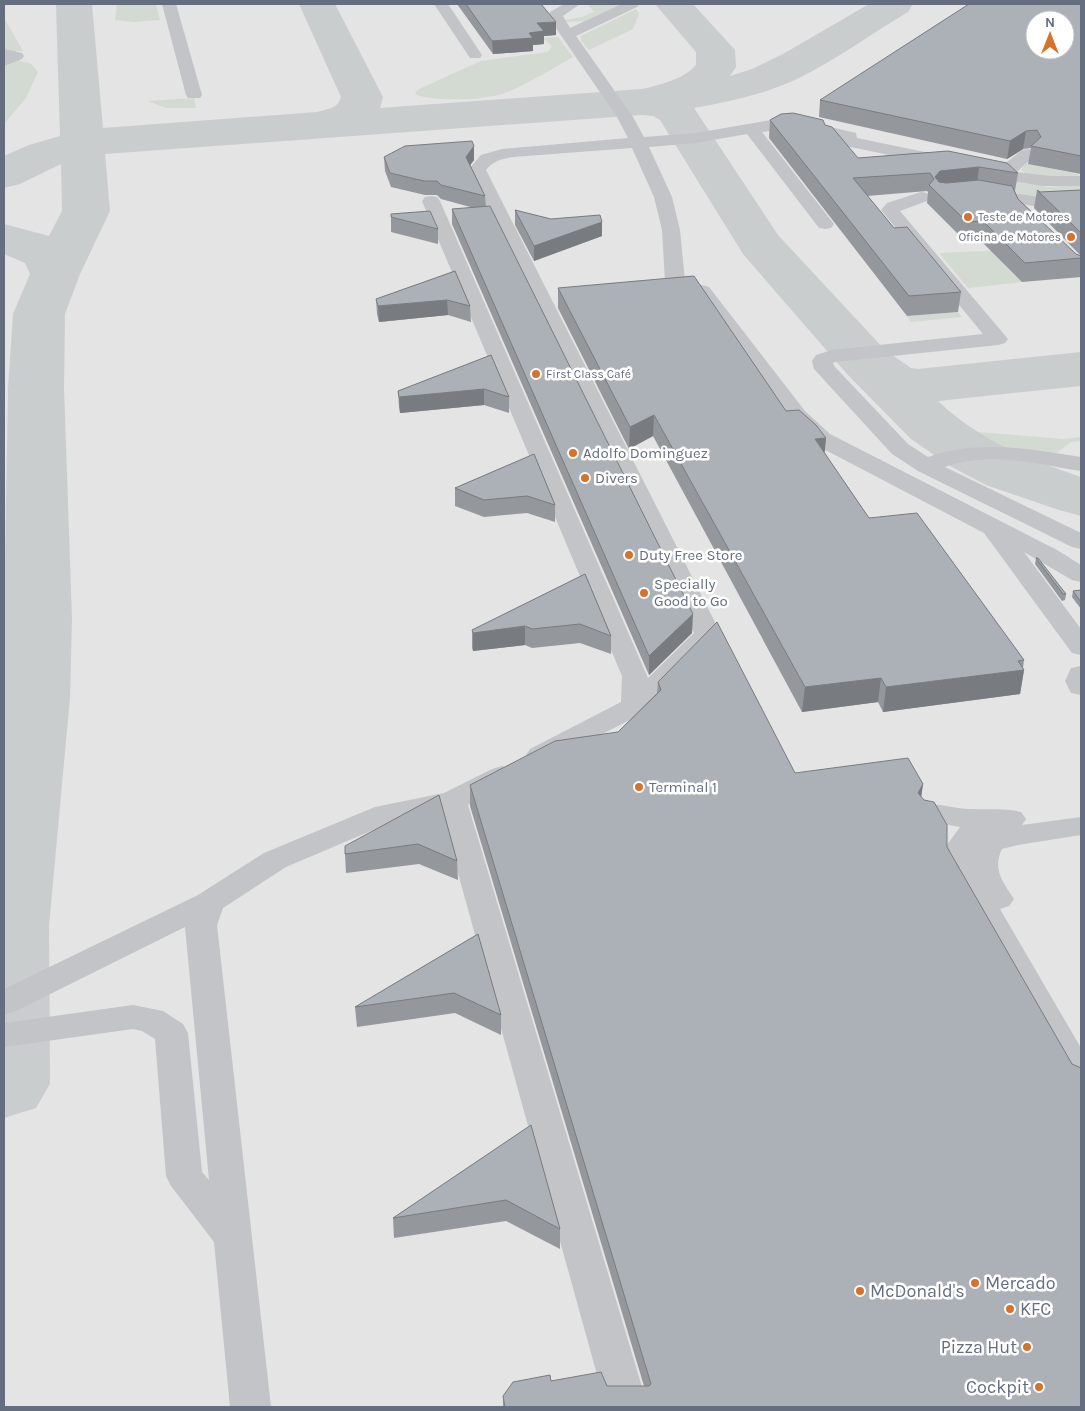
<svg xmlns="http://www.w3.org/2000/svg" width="1085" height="1411" viewBox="0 0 1085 1411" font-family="Karla,sans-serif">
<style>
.built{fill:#e3e4e3;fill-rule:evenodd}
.green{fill:#d3dad1}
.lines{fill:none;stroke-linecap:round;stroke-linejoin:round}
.taxiway{fill:#cacdce;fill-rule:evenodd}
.minor{fill:#c2c4c8;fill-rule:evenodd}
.wall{fill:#94989d}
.shaded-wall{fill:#787c80}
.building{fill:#acb1b7;stroke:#787c80;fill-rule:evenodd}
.poi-dot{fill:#d7722c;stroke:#fff;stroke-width:2}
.labels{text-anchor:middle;stroke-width:5;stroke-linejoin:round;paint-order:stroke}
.far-poi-label{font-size:12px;fill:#646e7f;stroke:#fff;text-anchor:start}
.poi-label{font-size:15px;fill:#646e7f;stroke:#fff;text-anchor:start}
.near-poi-label{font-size:18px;fill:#646e7f;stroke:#fff;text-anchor:start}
</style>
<rect width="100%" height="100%" fill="#f3f4f0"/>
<path class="built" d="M4 4H1081V1407H4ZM1035 20H1065V50H1035Z"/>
<g class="green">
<polygon points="117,4 156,4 160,20 134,22 115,20"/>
<polygon points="588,4 620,4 584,21 567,22 565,20 582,17 594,12"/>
<polygon points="636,9 639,14 633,29 589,50 581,41 581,36"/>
<polygon points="4,18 23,51 16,51 20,61 30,63 38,72 26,98 4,124"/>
<path d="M558 37 573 57C553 68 526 85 505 93 483 100 438 102 417 95L415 93 419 89 481 61 548 52 552 46 543 38Z"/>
<polygon points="194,98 196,108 166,108 148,101"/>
<polygon points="1026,163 1081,175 1066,178 1025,173 1021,170"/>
<polygon points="1001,178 1047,187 1081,185 1081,195 1046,198 1017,193"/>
<polygon points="1007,250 1002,262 1022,282 968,288 939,253"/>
<polygon points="958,312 962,317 911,322 907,316"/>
<polygon points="977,432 1063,439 1081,437 1081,441 1071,442 1055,454 999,448"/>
</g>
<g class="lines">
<path class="taxiway" d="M56 4H92L103 128 317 112C327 109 338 109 341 97L299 4H335L383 97 380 108 642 89C660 85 684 79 696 65V52L655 4H693L735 50 736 67 730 76 752 69 783 54 869 4H913L908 12C871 34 836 60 797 79 765 94 729 102 694 108L778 235 885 350 911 368 918 369 1081 352V386L938 401C980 441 1028 459 1081 477V516L1059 510 986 485 950 466 911 439 847 374 743 254 660 120 653 116 642 115 105 154 110 211 80 274 65 314 64 388 72 619 70 698 49 926 50 1084 36 1108 4 1118V622L8 388 13 314 30 274 25 263 4 254V224L49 236 62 211 61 164 20 184 4 188V156L29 145 60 136Z"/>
<g class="minor">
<polygon points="162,4 176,4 202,95 200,98 188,98 186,95"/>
<polygon points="434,4 448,4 482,55 480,58 470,58"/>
<path d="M564 4H580L563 16 570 28 621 4H639L637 7 576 36 633 117 644 137 696 133 783 118H792L856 133 857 138 949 157 951 161 949 165 943 166 831 143 825 142 823 138 824 136 792 128 762 132 834 224 831 228 825 229 819 228 747 134 696 143 649 147 672 197 680 230 685 281 682 285 675 287 668 285 665 281 662 230 654 197 632 148 513 157C502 159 493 161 486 170L721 634 645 712 550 761 540 764 530 761 526 755 530 749 621 702 622 676 422 201 425 197 431 196 437 197 440 201 648 678 694 633 468 170 481 155 502 149 628 138 617 117 549 18 550 12Z"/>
<polygon points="4,49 22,53 24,56 22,59 4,66"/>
<polygon points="1028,149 1034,150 1036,154 1017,172 1051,176 1081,176 1081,186 1042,186 997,178 994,174 997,170 1022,150"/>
<polygon points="982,188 1046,198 1081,196 1081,206 1046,208 976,197 973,193 976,189"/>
<path d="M921 192 927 193 930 197 927 201 900 211 1008 339 1005 343 998 345 835 362 833 363 835 367 908 444 928 457C978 439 1030 449 1081 457V471C1038 464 988 451 945 467L1081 533V549L1072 547 918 471 892 454 814 369 812 361 816 355 832 350 983 334 881 210 887 203Z"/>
<polygon points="702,285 709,287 805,411 830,434 1057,550 1081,565 1081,582 1072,580 1024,552 1081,629 1081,655 1072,653 984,533 814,444 789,421 692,291 695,287"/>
<polygon points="1081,666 1081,695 1071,693 1065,681 1071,668"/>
<polygon points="502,766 512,769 516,775 512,781 468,805 648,1407 606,1407 441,812 392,822 286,867 223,908 217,925 271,1407 230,1407 214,1242 171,1186 166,1176 155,1039 142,1031 133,1029 4,1047 4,1023 133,1005 163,1011 183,1024 188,1033 202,1172 209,1180 185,927 16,1011 4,1015 4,989 198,895 264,853 375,807 444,793 492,769"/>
<path d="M931 804C943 805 955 808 967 809 985 810 1004 808 1021 812L1026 819 1022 825 1081 817V835L1018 845 1002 849C992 869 1003 882 1014 899L1009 906 1000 909 1081 1048V1090L1069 1086 945 868 944 849 960 827 921 820 916 813 921 806Z"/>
</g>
</g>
<g class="wall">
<polygon points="457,4 541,4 556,35 544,36 544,44 533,45 533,51 493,54"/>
<polygon points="1081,4 1081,174 1028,164 1031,148 1023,149 1007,159 819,117 820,100"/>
<polygon points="770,120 825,125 858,158 948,151 1018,173 1015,191 1018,199 1076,254 1081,256 1034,208 1037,190 1040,192 1081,190 1081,277 1022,282 980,240 965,241 927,203 928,192 927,191 867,196 894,228 961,292 958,312 907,316 769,138"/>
<polygon points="474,146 474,160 470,165 485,196 486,207 692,633 649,675 452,224 452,209 474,208 441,199 437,195 425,195 391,187 385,171 384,157"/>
<polygon points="515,210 551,219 602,222 602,236 534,261 515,225"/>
<polygon points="391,217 438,229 438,244 391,232"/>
<polygon points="455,271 470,306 471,322 448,315 379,322 377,314 376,299"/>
<polygon points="558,288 786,411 826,438 824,453 869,518 1024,660 1023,668 1024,670 1020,694 883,712 878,702 802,712 653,436 629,449 558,308"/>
<polygon points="491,355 509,397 509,413 484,405 400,413 399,407 398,391"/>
<polygon points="534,454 555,505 555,522 527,513 484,517 455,506 455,488"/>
<polygon points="1036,558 1066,594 1065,600 1062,601 1035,564"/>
<polygon points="585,574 611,636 611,654 580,643 532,648 525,645 473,651 472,648 472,630"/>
<polygon points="1081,590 1081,609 1072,597 1073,591"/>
<polygon points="658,682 795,773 923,784 921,797 947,847 1081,1407 503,1407 503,1396 551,1381 607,1386 644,1386 470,806 470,785 618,732 657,693"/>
<polygon points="439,795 457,861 458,880 419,864 346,873 345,854"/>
<polygon points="478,934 501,1015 501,1035 455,1013 357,1027 355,1007"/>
<polygon points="531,1125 560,1229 560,1249 506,1221 394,1238 393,1218"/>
</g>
<g class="shaded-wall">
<polygon points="556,22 556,35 544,36 544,44 533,45 533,51 493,54 492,41 529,33 537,23"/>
<polygon points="1026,131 1023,149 1007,159 1010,141"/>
<polygon points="474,146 474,160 466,171 466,157"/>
<polygon points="979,167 977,185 938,189 935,177 940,171"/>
<polygon points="602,222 602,236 534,261 534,246"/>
<polygon points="447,300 448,315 379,322 378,306"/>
<polygon points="484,389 484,405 400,413 399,397"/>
<polygon points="654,415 653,436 629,449 630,427"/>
<polygon points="826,438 824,460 815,439"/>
<polygon points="693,614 692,633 649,675 649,656"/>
<polygon points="525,626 525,645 473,651 473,633"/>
<polygon points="1024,670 1020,694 883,712 886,687"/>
<polygon points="881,678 878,702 802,712 805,687"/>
<polygon points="923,784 920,805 918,793"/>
</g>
<g class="building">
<polygon points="466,4 541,4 556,22 537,23 544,31 529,33 533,38 492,41"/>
<path d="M969 4H1081V156L1031 146 1041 137 1037 130 1026 131 1010 141 820 100ZM1035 20H1065V50H1035Z"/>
<polygon points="793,113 823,120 825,125 832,127 858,158 948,151 1007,163 1018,173 979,167 940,171 935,177 939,182 946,183 979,180 1012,186 1018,199 1076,254 1081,256 1081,258 1025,263 983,221 967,222 929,185 934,179 930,173 853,178 894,228 907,227 961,292 909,296 770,120 781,114"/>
<polygon points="472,141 474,146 466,157 485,196 441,185 437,181 424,181 390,173 384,157 405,146"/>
<polygon points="1037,190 1040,192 1081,190 1081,233"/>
<polygon points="490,206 693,614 649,656 452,209"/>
<polygon points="515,210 551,219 600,215 602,222 534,246"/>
<polygon points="430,211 438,229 391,217 391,214"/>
<polygon points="455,271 470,306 447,300 378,306 376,299"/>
<polygon points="694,276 786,411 799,410 816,425 826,438 815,439 869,518 917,513 1024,660 1018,661 1024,670 886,687 881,678 805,687 654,415 630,427 558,288"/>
<polygon points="491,355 509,397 484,389 399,397 398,391"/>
<polygon points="534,454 555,505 527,496 484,500 455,488"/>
<polygon points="1036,558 1038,558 1066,594 1063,594"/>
<polygon points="585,574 611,636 580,624 532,629 525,626 473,633 472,630"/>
<polygon points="1081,590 1081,602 1073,591"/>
<polygon points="717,622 795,773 908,758 923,784 918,793 924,800 934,802 947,825 947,847 1072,1064 1081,1068 1081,1407 505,1407 503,1396 513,1382 550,1375 551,1381 601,1372 607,1386 649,1386 651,1384 470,785 555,741 618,732 661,690 658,682"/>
<polygon points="439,795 457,861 418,844 345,854 345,846"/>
<polygon points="478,934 501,1015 454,993 355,1007"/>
<polygon points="531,1125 560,1229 506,1200 393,1218"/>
</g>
<g class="poi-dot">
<circle cx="968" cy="217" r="5"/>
<circle cx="1071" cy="237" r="5"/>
<circle cx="536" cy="374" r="5"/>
<circle cx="573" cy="453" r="5"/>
<circle cx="585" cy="478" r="5"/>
<circle cx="629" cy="555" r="5"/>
<circle cx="644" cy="593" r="5"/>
<circle cx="639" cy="787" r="5"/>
<circle cx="975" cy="1283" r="5"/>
<circle cx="860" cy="1291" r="5"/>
<circle cx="1010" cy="1309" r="5"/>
<circle cx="1027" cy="1347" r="5"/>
<circle cx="1039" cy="1387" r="5"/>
</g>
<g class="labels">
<g class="far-poi-label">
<text x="978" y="221">Teste de Motores</text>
<text x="1061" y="241" text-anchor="end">Oficina de Motores</text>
<text x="546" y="378">First Class Café</text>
</g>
<g class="poi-label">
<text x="583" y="458">Adolfo Dominguez</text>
<text x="595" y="483">Divers</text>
<text x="639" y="560">Duty Free Store</text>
<text x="654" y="589">Specially<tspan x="654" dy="17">Good to Go</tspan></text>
<text x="649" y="792">Terminal 1</text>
</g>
<g class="near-poi-label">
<text x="985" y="1289">Mercado</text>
<text x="870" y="1297">McDonald's</text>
<text x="1020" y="1315">KFC</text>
<text x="1017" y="1353" text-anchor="end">Pizza Hut</text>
<text x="1029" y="1393" text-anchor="end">Cockpit</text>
</g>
</g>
<rect width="1085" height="1411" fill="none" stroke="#646e7f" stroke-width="10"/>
<g transform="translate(1050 35)"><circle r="24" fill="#ffffff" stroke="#c1c5cc"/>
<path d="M0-4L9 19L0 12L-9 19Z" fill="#d7722c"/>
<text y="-8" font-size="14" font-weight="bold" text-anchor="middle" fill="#646e7f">N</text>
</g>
</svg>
